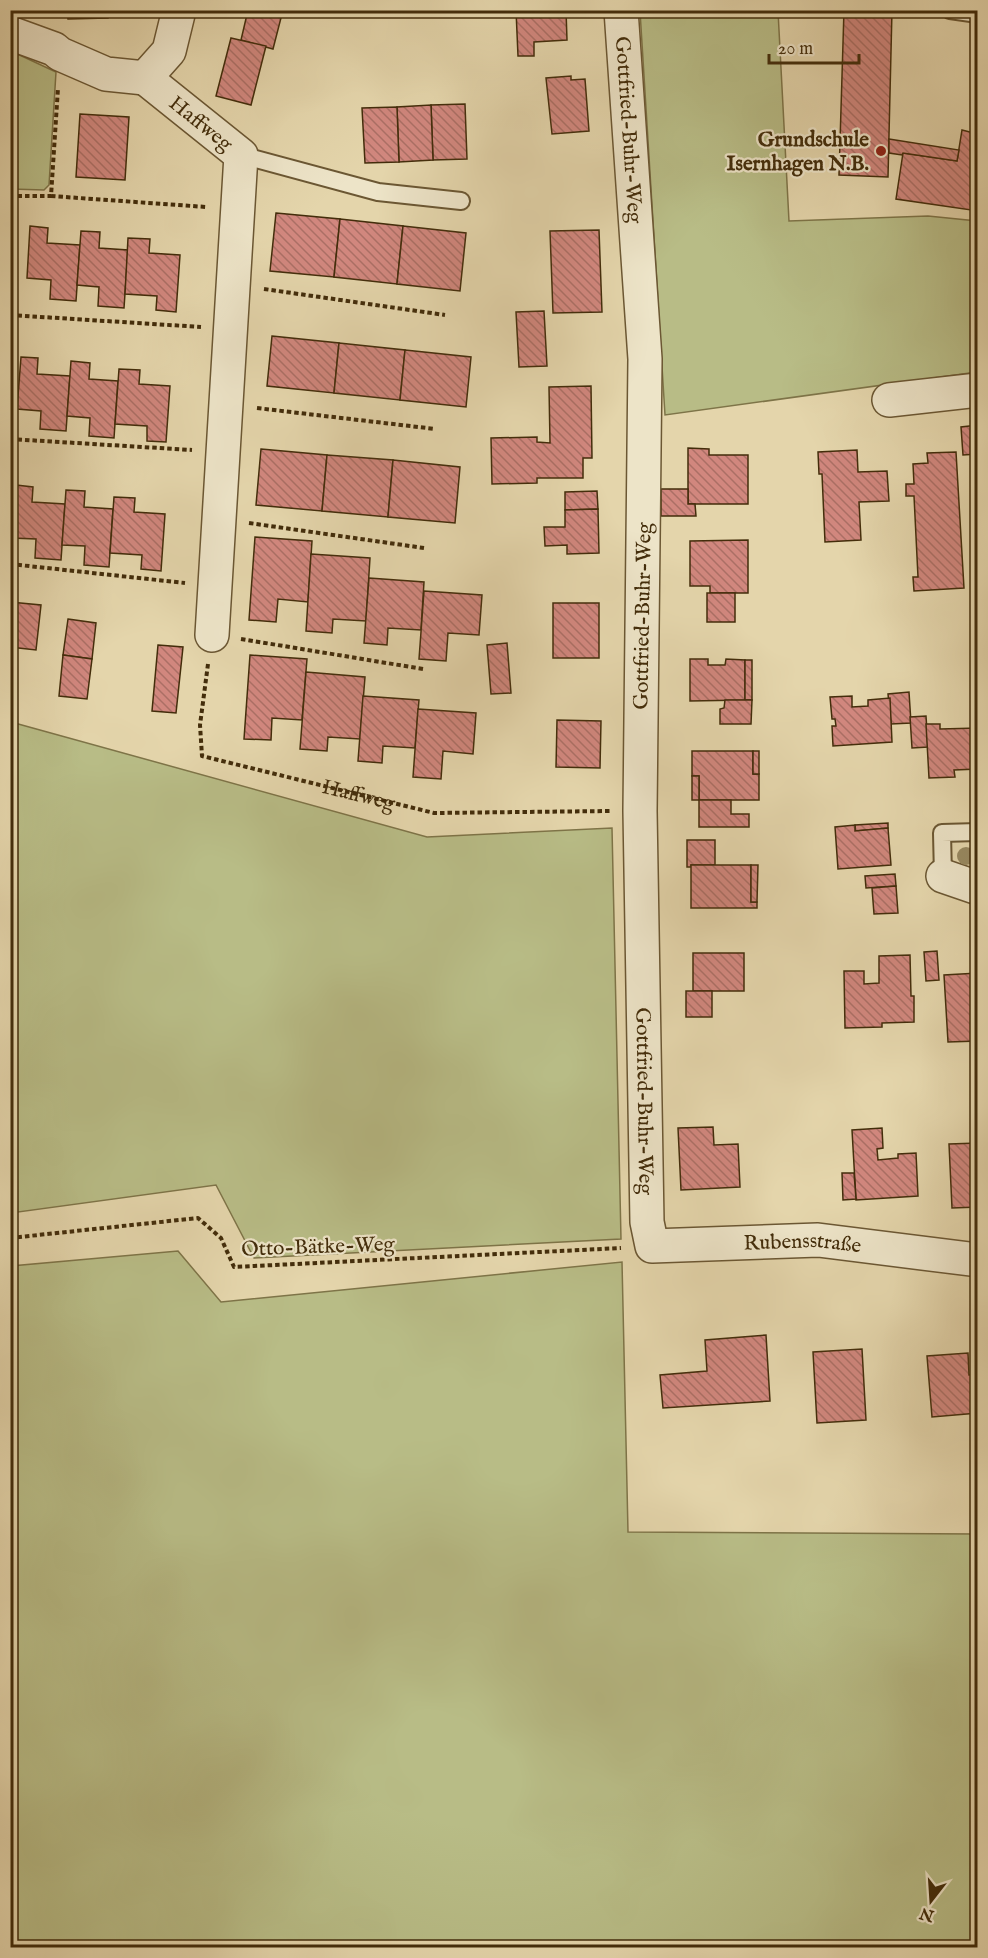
<svg xmlns="http://www.w3.org/2000/svg" width="988" height="1958" viewBox="0 0 988 1958" font-family="'IM FELL English',serif">
<style>
.green{fill:#b8bc86;stroke:#7e7448;stroke-width:1.5}
.building{fill:url(#building-back-hatch);stroke:#432d0b;stroke-width:1.5}
.lines{fill:none;stroke-linecap:round;stroke-linejoin:round}
.lane-casing{stroke:#6b5733;stroke-width:20}
.street-casing{stroke:#6b5733;stroke-width:36}
.path{stroke:#432d0b;stroke-width:4;stroke-dasharray:4.5 3;stroke-linecap:butt}
.lane{stroke:#ede4c8;stroke-width:16}
.street{stroke:#ede4c8;stroke-width:33}
.tree{fill:#988961}
.poi-dot{fill:#8f2418;stroke:#ede4c8;stroke-width:2}
.labels{text-anchor:middle;stroke-width:4.5;stroke-linejoin:round;paint-order:stroke}
.street-label{font-size:21px;fill:#432d0b;stroke:#ede4c8}
.poi-label{font-size:21px;font-weight:bold;fill:#432d0b;stroke:#ede4c8;text-anchor:end}
</style>
<defs>
<pattern id="building-back-hatch" width="6" height="6" patternUnits="userSpaceOnUse" patternTransform="scale(1.5)"><rect width="6" height="6" fill="#d1877e"/><path d="M-1 5l2 2M0 0l6 6M5-1l2 2" fill="none" stroke="#ab6f65"/></pattern>
</defs>
<rect width="100%" height="100%" fill="#e4d5ab"/>
<filter id="stains"><feTurbulence type="fractalNoise" baseFrequency=".00333" numOctaves="4"/><feColorMatrix values="0 0 0 0 .2 0 0 0 0 .09 0 0 0 0 .02 0 0 0 .5 -.17"/></filter>
<radialGradient id="worn" r=".72"><stop offset=".6" stop-color="#630" stop-opacity="0"/><stop offset="1" stop-color="#630" stop-opacity=".3"/></radialGradient>
<g class="green">
<polygon points="640,11 778,11 789,221 928,216 977,221 977,372 665,415"/>
<polygon points="11,51 56,72 49,185 44,190 11,189"/>
<polygon points="11,722 427,837 612,828 621,1239 254,1258 216,1185 11,1213"/>
<polygon points="178,1251 221,1302 622,1262 628,1532 977,1534 977,1947 11,1947 11,1266"/>
</g>
<g class="building">
<polygon points="67,10 108,10 108,18 68,19"/>
<polygon points="248,10 283,10 273,49 241,40"/>
<polygon points="516,10 566,10 567,40 534,42 534,56 518,56"/>
<polygon points="844,10 892,10 888,177 839,175"/>
<polygon points="231,38 266,46 251,105 216,96"/>
<polygon points="571,76 571,80 585,79 589,131 552,134 546,78"/>
<polygon points="465,104 467,159 433,160 431,105"/>
<polygon points="431,105 433,160 399,162 397,107"/>
<polygon points="397,107 399,162 365,163 362,108"/>
<polygon points="80,114 129,117 125,180 76,177"/>
<polygon points="962,130 978,134 978,211 896,199 903,153 957,161"/>
<polygon points="889,139 959,150 957,161 903,153 902,155 889,153"/>
<polygon points="276,213 340,219 334,277 270,271"/>
<polygon points="340,219 403,226 397,284 334,277"/>
<polygon points="30,226 48,228 47,243 80,245 76,301 50,299 51,280 27,278"/>
<polygon points="403,226 466,233 460,291 397,284"/>
<polygon points="599,230 602,312 553,313 550,231"/>
<polygon points="81,231 100,232 99,248 128,250 124,308 98,306 99,287 77,285"/>
<polygon points="128,238 150,239 149,253 180,255 176,312 156,310 157,296 125,294"/>
<polygon points="544,311 547,366 519,367 516,312"/>
<polygon points="272,336 339,343 334,393 267,386"/>
<polygon points="339,343 405,350 400,400 334,393"/>
<polygon points="405,350 471,357 466,407 400,400"/>
<polygon points="21,357 38,358 37,374 70,376 66,431 40,429 41,411 17,409"/>
<polygon points="71,361 90,363 89,379 118,381 114,438 89,436 90,418 67,416"/>
<polygon points="119,369 140,370 139,384 170,386 166,442 147,441 147,426 115,424"/>
<polygon points="591,386 592,458 583,458 583,478 537,478 537,483 492,484 491,438 537,437 537,442 550,443 549,387"/>
<polygon points="978,425 978,454 963,455 961,427"/>
<polygon points="688,448 709,449 709,455 748,455 748,504 688,504"/>
<polygon points="261,449 327,455 322,511 256,505"/>
<polygon points="857,450 858,472 887,471 889,501 859,502 861,540 825,542 822,474 819,474 818,452"/>
<polygon points="956,452 964,588 914,591 913,577 918,577 914,496 906,496 906,484 914,484 913,464 928,463 927,453"/>
<polygon points="327,455 393,460 388,517 322,511"/>
<polygon points="393,460 460,467 455,523 388,517"/>
<polygon points="16,485 33,487 32,502 65,504 61,560 35,558 36,539 12,538"/>
<polygon points="661,489 688,489 688,504 695,504 696,516 661,516"/>
<polygon points="66,490 85,491 84,507 113,509 109,567 84,565 85,546 62,545"/>
<polygon points="597,491 598,509 565,510 565,492"/>
<polygon points="114,497 135,498 134,512 165,514 161,571 141,569 142,555 110,553"/>
<polygon points="598,509 599,553 567,554 567,545 545,546 544,527 565,527 565,510"/>
<polygon points="255,537 312,541 308,602 278,599 276,622 249,620"/>
<polygon points="748,540 748,593 710,593 710,586 690,586 690,541"/>
<polygon points="311,554 370,558 366,621 333,619 332,633 306,631"/>
<polygon points="369,578 424,582 421,630 388,628 387,645 364,643"/>
<polygon points="424,591 482,595 479,635 448,633 446,661 419,659"/>
<rect x="707" y="593" width="28" height="29"/>
<polygon points="10,602 41,605 36,650 10,647"/>
<rect x="553" y="603" width="46" height="55"/>
<polygon points="68,619 96,623 92,659 63,655"/>
<polygon points="507,643 511,693 491,694 487,645"/>
<polygon points="158,645 183,647 176,713 152,711"/>
<polygon points="63,655 92,659 87,699 59,696"/>
<polygon points="250,655 307,659 302,720 272,718 271,740 244,739"/>
<polygon points="690,659 708,659 708,665 725,665 726,659 745,660 745,700 690,701"/>
<rect x="745" y="660" width="7" height="40"/>
<polygon points="306,672 365,677 360,739 328,737 327,751 300,749"/>
<polygon points="909,692 911,723 891,724 888,694"/>
<polygon points="363,696 419,700 415,748 383,746 382,763 358,761"/>
<polygon points="852,696 852,707 868,706 868,700 890,698 892,742 833,746 832,726 836,726 835,719 832,719 830,697"/>
<polygon points="725,700 752,700 751,724 720,724 720,709 724,708"/>
<polygon points="418,709 476,713 473,754 443,751 441,779 413,777"/>
<polygon points="926,716 928,747 912,748 910,717"/>
<polygon points="557,720 601,721 600,768 556,767"/>
<polygon points="926,724 940,724 940,729 978,728 978,769 954,770 955,777 929,778"/>
<polygon points="692,751 753,751 753,774 759,774 759,800 699,800 699,776 692,776"/>
<rect x="753" y="751" width="6" height="23"/>
<rect x="692" y="776" width="7" height="24"/>
<polygon points="699,800 731,800 731,814 749,814 749,827 699,827"/>
<polygon points="888,823 888,828 855,831 855,825"/>
<polygon points="855,825 855,831 888,828 891,865 838,869 835,827"/>
<polygon points="687,840 715,840 715,865 691,865 691,867 687,867"/>
<polygon points="691,865 751,865 751,902 757,902 757,908 691,908"/>
<polygon points="751,865 758,865 757,902 751,902"/>
<polygon points="895,874 896,886 866,888 865,876"/>
<polygon points="896,886 898,913 874,914 872,888"/>
<polygon points="937,951 939,980 926,981 924,952"/>
<rect x="693" y="953" width="51" height="38"/>
<polygon points="910,955 911,996 914,996 914,1022 882,1023 882,1027 845,1028 844,971 864,971 864,984 879,983 879,956"/>
<polygon points="978,973 978,1041 948,1042 944,975"/>
<rect x="686" y="991" width="26" height="26"/>
<polygon points="713,1127 714,1145 738,1144 740,1187 681,1190 678,1128"/>
<polygon points="882,1128 883,1148 877,1149 878,1160 898,1158 898,1154 916,1153 918,1196 856,1200 852,1130"/>
<polygon points="978,1143 978,1207 952,1208 949,1144"/>
<polygon points="842,1173 854,1173 856,1199 843,1200"/>
<polygon points="766,1335 770,1401 663,1408 660,1375 707,1371 705,1340"/>
<polygon points="862,1349 866,1420 817,1423 813,1352"/>
<polygon points="968,1353 969,1375 978,1374 978,1413 932,1417 927,1356"/>
</g>
<g class="lines">
<defs>
<g id="lane">
<polyline points="950,10 978,14"/>
<polyline points="241,155 378,192 461,201"/>
<polyline points="943,876 942,833 978,832"/>
</g>
<g id="street">
<path id="s2" d="M621 10 645 359 640 811 647 1222 652 1246 818 1240 978 1260"/>
<polyline points="10,33 54,49 60,54 106,74 145,78"/>
<path id="s3" d="M145 78 241 155 212 635"/>
<polyline points="145,78 169,51 179,10"/>
<polyline points="889,400 978,390"/>
<polyline points="943,876 978,888"/>
</g>
</defs>
<use href="#lane" class="lane-casing"/>
<use href="#street" class="street-casing"/>
<g class="path">
<polyline points="10,196 51,196 58,88"/>
<polyline points="51,196 206,207"/>
<polyline points="264,289 445,315"/>
<polyline points="10,315 201,327"/>
<polyline points="257,408 435,429"/>
<polyline points="10,439 192,450"/>
<polyline points="249,523 424,548"/>
<polyline points="10,564 185,583"/>
<polyline points="241,639 423,669"/>
<path id="s1" d="M208 664 200 725 202 756 434 813 610 811"/>
<polyline points="10,1238 198,1218 221,1238 234,1267 621,1248"/>
</g>
<use href="#lane" class="lane"/>
<use href="#street" class="street"/>
</g>
<circle class="tree" cx="966" cy="856" r="9"/>
<circle class="poi-dot" cx="881" cy="151" r="6"/>
<g class="labels">
<g class="street-label">
<text dy="7" stroke="none"><textPath href="#s3" startOffset="72">Haffweg</textPath></text>
<text dy="7" stroke="none"><textPath href="#s2" startOffset="120">Gottfried-Buhr-Weg</textPath></text>
<text transform="translate(642 616) rotate(-89)" y="7">Gottfried-Buhr-Weg</text>
<text dy="7" stroke="none"><textPath href="#s1" startOffset="254">Haffweg</textPath></text>
<text dy="7" stroke="none"><textPath href="#s2" startOffset="1092">Gottfried-Buhr-Weg</textPath></text>
<text dy="7" stroke="none"><textPath href="#s2" startOffset="1388">Rubensstraße</textPath></text>
<text transform="translate(318 1246) rotate(-2)" y="7">Otto-Bätke-Weg</text>
</g>
<g class="poi-label">
<text x="869" y="146">Grundschule<tspan x="869" dy="24">Isernhagen N.B.</tspan></text>
</g>
</g>
<rect width="988" height="1958" fill="none" stroke="#e4d5ab" stroke-width="36"/>
<rect x="12" y="12" width="964" height="1934" fill="none" stroke="#432d0b" stroke-width="3"/>
<rect x="18" y="18" width="952" height="1922" fill="none" stroke="#432d0b" stroke-width="1.5"/>
<g transform="translate(931 1901) rotate(197)" stroke="#ede4c8" stroke-width="4.5" paint-order="stroke">
<path d="M0-4.5L10 22L0 15L-10 22Z" fill="#432d0b"/>
<text y="-9" font-size="16" font-weight="bold" text-anchor="middle" fill="#432d0b">N</text>
</g>
<path d="M769 54v9h90v-9" fill="none" stroke="#432d0b" stroke-width="3"/>
<text x="778" y="54" font-size="18" fill="#432d0b" stroke="#ede4c8" stroke-width="4.5" paint-order="stroke">20 m</text>
<rect width="100%" height="100%" filter="url(#stains)"/>
<rect width="100%" height="100%" fill="url(#worn)"/>
</svg>
